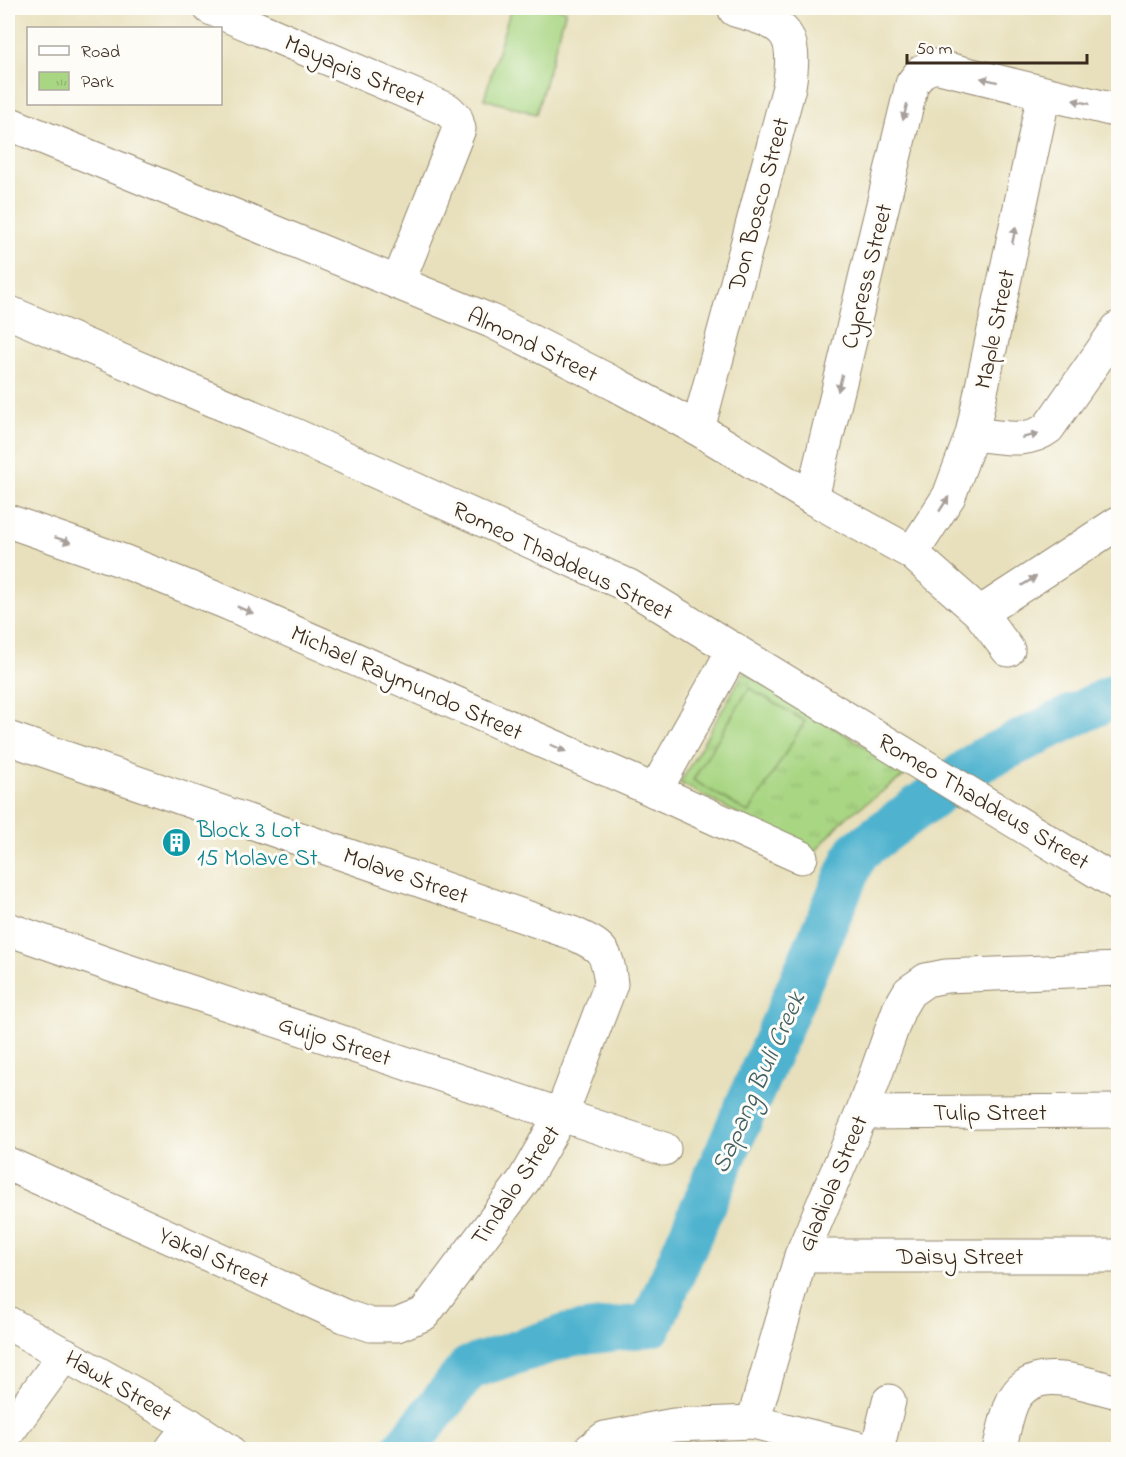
<svg xmlns="http://www.w3.org/2000/svg" width="1126" height="1457" viewBox="0 0 1126 1457" font-family="'Indie Flower',sans-serif">
<style>
.park{fill:url(#park-tufts);stroke:#728050;stroke-width:1.5}
.pitch{fill:#a9d683;stroke:#728050;stroke-width:1.5}
.lines{fill:none;stroke-linecap:round;stroke-linejoin:round}
.river{stroke:#50b3cf;stroke-width:44}
.minor-casing{stroke:#92856d;stroke-width:35}
.minor{stroke:#fff;stroke-width:33}
.oneway{fill:#a79f9a}
.labels{text-anchor:middle;stroke-width:6;stroke-linejoin:round;paint-order:stroke}
.street-label{font-size:24px;fill:#3b2a1e;stroke:#fdfcf7}
.culture-label{font-size:24px;fill:#0d838f;stroke:#fdfcf7;text-anchor:start}
.water-label{font-size:26px;font-style:italic;fill:#436165;stroke:#fdfcf7}
</style>
<defs>
<pattern id="park-tufts" width="24" height="20" patternUnits="userSpaceOnUse" patternTransform="scale(1.5)"><rect width="24" height="20" fill="#a9d683"/><path d="M3 7l-1-3M5 7V3M7 7l1-3M15 17l-1-3M17 17v-4M19 17l1-3" fill="none" stroke="#92b871"/></pattern>
</defs>
<rect width="100%" height="100%" fill="#fdfcf7"/>
<filter id="ink" filterUnits="userSpaceOnUse"><feTurbulence type="fractalNoise" baseFrequency=".0167" numOctaves="2"/><feDisplacementMap in="SourceGraphic" scale="12" xChannelSelector="R" yChannelSelector="G"/><feConvolveMatrix kernelMatrix="1 2 1 2 8 2 1 2 1" color-interpolation-filters="sRGB"/></filter>
<filter id="wash" filterUnits="userSpaceOnUse"><feTurbulence type="fractalNoise" baseFrequency=".008" numOctaves="4" result="noise"/><feDisplacementMap in="SourceGraphic" scale="24" xChannelSelector="R" yChannelSelector="G"/><feGaussianBlur stdDeviation="1.35" result="paint"/><feColorMatrix in="noise" values="0 0 0 0 0 0 0 0 0 0 0 0 0 0 0 0 0 1.4 0 .05"/><feComposite in="paint" operator="in"/></filter>
<g filter="url(#wash)">
<rect width="100%" height="100%" fill="#e8e0bc"/>
<polygon class="park" points="744,672 908,773 844,819 813,854 680,783"/>
<g class="pitch">
<polygon points="511,8 556,8 566,10 536,114 484,99"/>
<polygon points="749,688 805,721 749,813 693,780"/>
</g>
<g class="lines">
<polyline class="river" points="403,1450 469,1368 569,1335 651,1325 857,852 982,760 1118,694"/>
</g>
</g>
<g filter="url(#ink)">
<g class="lines">
<defs>
<g id="minor">
<polyline points="210,8 448,110 456,118 459,129 398,283"/>
<polyline points="8,123 491,321 617,385 698,429 812,498 912,553 980,613 1008,650"/>
<polyline points="8,312 297,436 629,586 1118,884"/>
<path d="M698 429 789 87C798 31 786 24 735 10"/>
<path d="M972 434C998 436 1026 445 1048 428L1118 328"/>
<polyline points="812,498 912,84 922,71 935,66 1118,111"/>
<polyline points="8,521 123,561 225,602 644,786 801,857"/>
<polyline points="912,553 949,496 972,434 1044,94"/>
<polyline points="980,613 1118,523"/>
<path d="M8 738 572 933C602 947 607 949 611 984L561 1115 524 1180 424 1314 397 1325H371L344 1316 8 1164"/>
<polyline points="655,791 734,649"/>
<polyline points="8,929 119,968 664,1149"/>
<polyline points="862,1113 1118,1111"/>
<polyline points="801,1256 1118,1256"/>
<polyline points="8,1323 190,1425 228,1450"/>
<polyline points="753,1422 801,1256 862,1113 899,1009 909,992 926,980 946,976 1118,969"/>
<polyline points="8,1432 65,1354"/>
<polyline points="171,1450 190,1425"/>
<polyline points="590,1450 605,1438 674,1425 753,1422 866,1450"/>
<polyline points="877,1450 889,1401"/>
<path d="M999 1450C1003 1436 1007 1411 1014 1399 1035 1362 1087 1385 1118 1392"/>
</g>
</defs>
<use href="#minor" class="minor-casing"/>
<use href="#minor" class="minor"/>
</g>
<defs><path id="oneway-solid" d="M-6-.8H1V-3.2L6.5 0L1 3.2V.8H-6Z" transform="scale(1.5)"/></defs>
<g class="oneway">
<use href="#oneway-solid" transform="translate(989 80) rotate(-166)"/>
<use href="#oneway-solid" transform="translate(1081 102) rotate(-167)"/>
<use href="#oneway-solid" transform="translate(905 112) rotate(104)"/>
<use href="#oneway-solid" transform="translate(1014 235) rotate(-78)"/>
<use href="#oneway-solid" transform="translate(840 383) rotate(104)"/>
<use href="#oneway-solid" transform="translate(1030 436) rotate(-12)"/>
<use href="#oneway-solid" transform="translate(944 504) rotate(-57)"/>
<use href="#oneway-solid" transform="translate(63 540) rotate(19)"/>
<use href="#oneway-solid" transform="translate(1029 581) rotate(-32)"/>
<use href="#oneway-solid" transform="translate(245 610) rotate(24)"/>
<use href="#oneway-solid" transform="translate(558 748) rotate(24)"/>
</g>
</g>
<defs>
<symbol id="building-disc" viewBox="-11 -11 22 22"><circle r="9.5" fill="#0f9aa8" stroke="#fdfcf7"/><path d="M-4-6H4V6H1V3H-1V6H-4ZM-2.5-4.3h1.7v1.8h-1.7ZM.8-4.3h1.7v1.8H.8ZM-2.5-1h1.7V.8h-1.7ZM.8-1h1.7V.8H.8Z" fill="#fff"/></symbol>
</defs>
<g fill-rule="evenodd">
<use href="#building-disc" x="160" y="826" width="33" height="33"/>
</g>
<g class="labels">
<g class="street-label">
<text transform="translate(355 70) rotate(23)" y="8">Mayapis Street</text>
<text transform="translate(758 204) rotate(-75)" y="8">Don Bosco Street</text>
<text transform="translate(866 276) rotate(-76)" y="8">Cypress Street</text>
<text transform="translate(994 329) rotate(-78)" y="8">Maple Street</text>
<text transform="translate(533 344) rotate(26)" y="8">Almond Street</text>
<text transform="translate(563 560) rotate(26)" y="8">Romeo Thaddeus Street</text>
<text transform="translate(407 682) rotate(24)" y="8">Michael Raymundo Street</text>
<text transform="translate(984 801) rotate(31)" y="8">Romeo Thaddeus Street</text>
<text transform="translate(406 875) rotate(19)" y="8">Molave Street</text>
<text transform="translate(335 1040) rotate(18)" y="8">Guijo Street</text>
<text x="990" y="1120">Tulip Street</text>
<text transform="translate(832 1183) rotate(-67)" y="8">Gladiola Street</text>
<text transform="translate(515 1185) rotate(-56)" y="8">Tindalo Street</text>
<text x="960" y="1264">Daisy Street</text>
<text transform="translate(214 1257) rotate(24)" y="8">Yakal Street</text>
<text transform="translate(119 1385) rotate(30)" y="8">Hawk Street</text>
</g>
<g class="culture-label">
<text x="197" y="837">Block 3 Lot<tspan x="197" dy="28">15 Molave St</tspan></text>
</g>
<g class="water-label">
<text transform="translate(757 1082) rotate(-66)" y="9">Sapang Buli Creek</text>
</g>
</g>
<rect width="1126" height="1457" fill="none" stroke="#fdfcf7" stroke-width="30"/>
<rect x="27" y="27" width="195" height="78" fill="#fdfcf7" stroke="#afa8a0" stroke-width="1.5"/>
<rect x="39" y="46" width="30" height="9" fill="#ffffff" stroke="#afa8a0" stroke-width="1.5"/>
<text x="81" y="57" font-size="18" fill="#3b2a1e">Road</text>
<rect x="39" y="72" width="30" height="18" fill="url(#park-tufts)" stroke="#afa8a0" stroke-width="1.5"/>
<text x="81" y="87" font-size="18" fill="#3b2a1e">Park</text>
<path d="M907 54v9h180v-9" fill="none" stroke="#3b2a1e" stroke-width="3"/>
<text x="916" y="54" font-size="18" fill="#3b2a1e" stroke="#fdfcf7" stroke-width="4.5" paint-order="stroke">50 m</text>
</svg>
